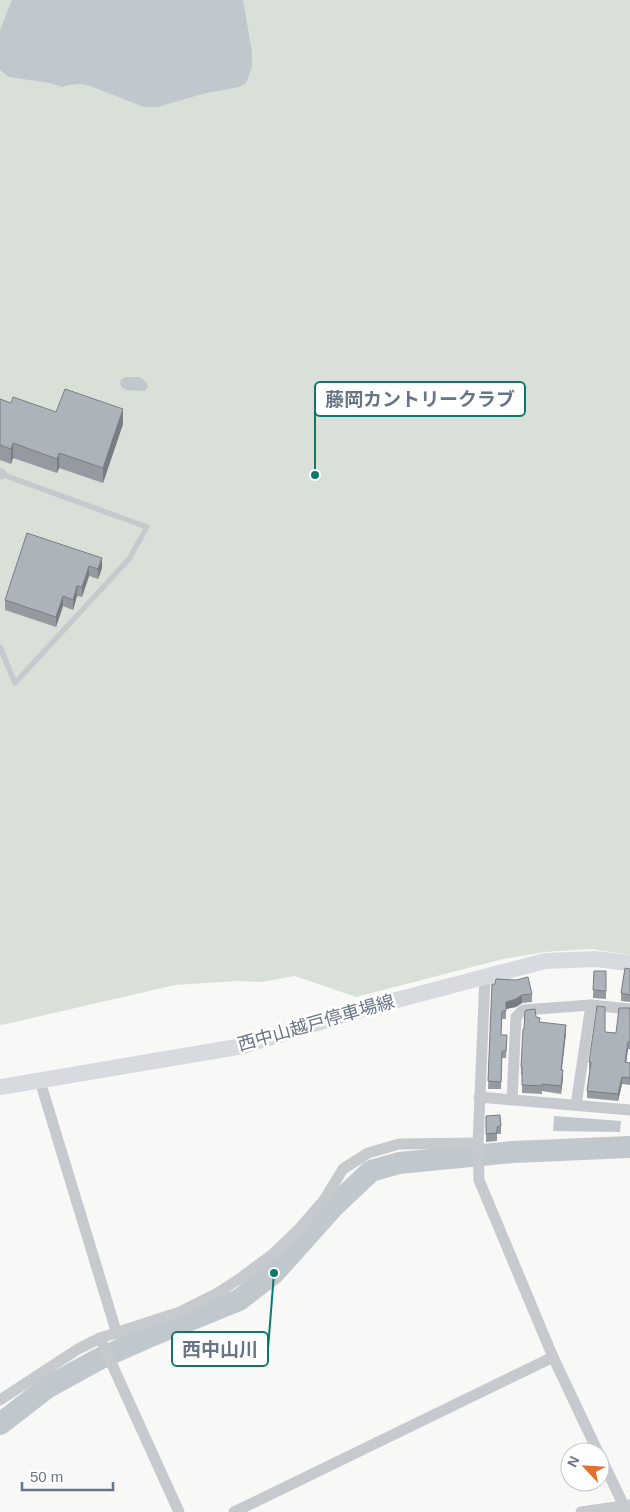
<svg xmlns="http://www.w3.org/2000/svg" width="630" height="1512" viewBox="0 0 630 1512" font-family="Helvetica,'Noto Sans JP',sans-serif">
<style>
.green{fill:#d9e0d7}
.water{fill:#c0c8cd}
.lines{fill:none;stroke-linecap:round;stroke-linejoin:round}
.river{stroke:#c0c8cd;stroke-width:22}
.service{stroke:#c6c9cd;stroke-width:5.5}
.minor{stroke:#c6c9cd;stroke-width:11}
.secondary{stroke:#d7dadf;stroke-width:16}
.wall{fill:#959aa0}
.shaded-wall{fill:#797d82}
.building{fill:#adb3ba;stroke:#797d82}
.labels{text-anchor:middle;stroke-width:5;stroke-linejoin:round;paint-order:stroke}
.street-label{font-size:18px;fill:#687586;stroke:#fff}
.leader{fill:none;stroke:#0f766e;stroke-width:2}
.callout-dot{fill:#0f766e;stroke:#fff;stroke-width:2}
.callout{fill:#fff;stroke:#0f766e;stroke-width:2}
.callout-label{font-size:19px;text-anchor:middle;font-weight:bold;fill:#687586}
</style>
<rect width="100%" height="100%" fill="#f8f8f6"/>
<polygon class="green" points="0,0 630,0 630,955 591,949 545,952 503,959 356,997 295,976 261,982 237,981 175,985 2,1025 0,1024"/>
<g class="water">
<polygon points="12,0 243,0 252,52 252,67 246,83 239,87 206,93 158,107 144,107 90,86 80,84 69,85 62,87 50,83 9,77 0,70 0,30"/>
<polygon points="125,377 140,377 147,383 148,387 145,391 127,390 122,388 120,383 121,380"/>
<polygon points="554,1116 621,1121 620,1132 553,1131"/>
</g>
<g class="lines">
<polyline class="river" points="0,1424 48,1387 99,1359 153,1335 239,1300 274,1273 334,1206 371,1171 399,1163 513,1152 630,1147"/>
<polyline class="service" points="0,647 15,683 129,559 147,527 1,474"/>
<g class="minor">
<polyline points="0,474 1,474"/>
<polyline points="485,977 478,1143 479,1180 553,1357 598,1452"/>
<polyline points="40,1081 117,1334"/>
<polyline points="479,1097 630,1110"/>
<polyline points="512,1100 516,1017 523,1010 591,1005 630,1009"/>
<polyline points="576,1105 591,1005"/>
<polyline points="100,1338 179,1512"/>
<polyline points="0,1400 78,1349 100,1338 180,1312 216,1294 242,1277 273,1254 298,1230 324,1200 343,1169 368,1153 399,1144 478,1143"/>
<polyline points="600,1456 624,1506 625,1512"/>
<polyline points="234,1512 553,1357"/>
<polyline points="581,1512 630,1505"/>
</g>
<polyline class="secondary" points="0,1087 243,1046 366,1008 545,961 595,959 630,963"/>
</g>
<g class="wall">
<polygon points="0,399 11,403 56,412 123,424 103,483 59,468 57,473 13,458 11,464 0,460"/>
<polygon points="102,558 102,568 98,579 89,576 82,597 77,596 73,610 63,606 56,627 5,610 5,600"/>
<polygon points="630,969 630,1002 621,1001 621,993"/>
<polygon points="594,971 606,971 606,999 593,998"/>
<polygon points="492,984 532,994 532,1002 522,1003 516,1007 506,1009 506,1019 502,1019 501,1035 507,1043 506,1058 502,1058 501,1089 488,1089"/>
<polygon points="630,1008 630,1049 628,1049 626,1063 630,1063 630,1085 622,1084 618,1101 587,1098 587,1091 590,1069 589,1069 589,1062 616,1033"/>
<polygon points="536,1017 540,1022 566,1033 561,1070 563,1078 561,1094 542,1091 542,1094 522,1093 522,1075 521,1075 521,1067 524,1029"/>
<polygon points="486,1116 501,1126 501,1134 497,1134 497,1141 486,1142"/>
</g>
<g class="shaded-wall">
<polygon points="123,409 123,424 103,483 103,468"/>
<polygon points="13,443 13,458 11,464 11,449"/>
<polygon points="59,453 59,468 57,473 57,459"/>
<polygon points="102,558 102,568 98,579 98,569"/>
<polygon points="89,566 89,576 82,597 82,587"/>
<polygon points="77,586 77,596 73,610 73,600"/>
<polygon points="63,596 63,606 56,627 56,617"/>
<polygon points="522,995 522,1003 516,1007 506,1009 506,1019 506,1002"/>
<polygon points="566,1025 566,1033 561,1078 561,1070"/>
<polygon points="628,1042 628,1049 625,1070 625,1062"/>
<polygon points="563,1070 563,1078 561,1094 561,1086"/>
<polygon points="622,1077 622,1084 618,1101 618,1094"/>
</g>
<g class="building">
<polygon points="65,389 123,409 103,468 59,453 57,459 13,443 11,449 0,445 0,399 11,403 13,397 56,412"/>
<polygon points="27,533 102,558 98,569 89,566 82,587 77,586 73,600 63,596 56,617 5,600"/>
<polygon points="625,968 630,969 630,995 621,993"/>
<polygon points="594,971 606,971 606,991 593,990"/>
<polygon points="528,977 532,994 522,995 516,999 506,1002 506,1011 502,1011 501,1035 507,1035 506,1051 502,1051 501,1082 488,1081 492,984 495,984 496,979 516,980"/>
<polygon points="597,1006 605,1007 605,1032 616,1033 619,1008 630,1008 630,1042 628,1042 625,1062 630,1063 630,1078 622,1077 618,1094 587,1091 591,1062 589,1062"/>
<polygon points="535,1009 536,1017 540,1018 539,1022 566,1025 561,1070 563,1070 561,1086 542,1084 542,1086 522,1085 522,1067 521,1067 523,1029 524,1029 525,1011 526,1010"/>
<polygon points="500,1115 501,1126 497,1127 497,1133 486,1134 486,1116"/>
</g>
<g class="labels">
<g class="street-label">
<text transform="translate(316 1023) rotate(-16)" y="6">西中山越戸停車場線</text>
</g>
</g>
<path class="leader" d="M315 475L315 399M274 1273L268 1349"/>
<g class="callout-dot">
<circle cx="315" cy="475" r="5"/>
<circle cx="274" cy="1273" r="5"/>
</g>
<g class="callout">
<rect x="315" y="382" width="210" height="34" rx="5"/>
<rect x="172" y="1332" width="96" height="34" rx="5"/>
</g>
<g class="callout-label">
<text x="420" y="406">藤岡カントリークラブ</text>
<text x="220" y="1356">西中山川</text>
</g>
<g transform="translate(585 1467) rotate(295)"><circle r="24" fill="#ffffff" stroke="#c3c8cf"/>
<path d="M0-4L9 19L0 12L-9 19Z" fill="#e0712e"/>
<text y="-8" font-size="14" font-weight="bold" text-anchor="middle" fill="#687586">N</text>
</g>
<path d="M22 1482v8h91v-8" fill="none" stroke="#687586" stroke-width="2.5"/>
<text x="30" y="1482" font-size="15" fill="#687586" stroke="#ffffff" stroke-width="4" paint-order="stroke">50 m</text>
</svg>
